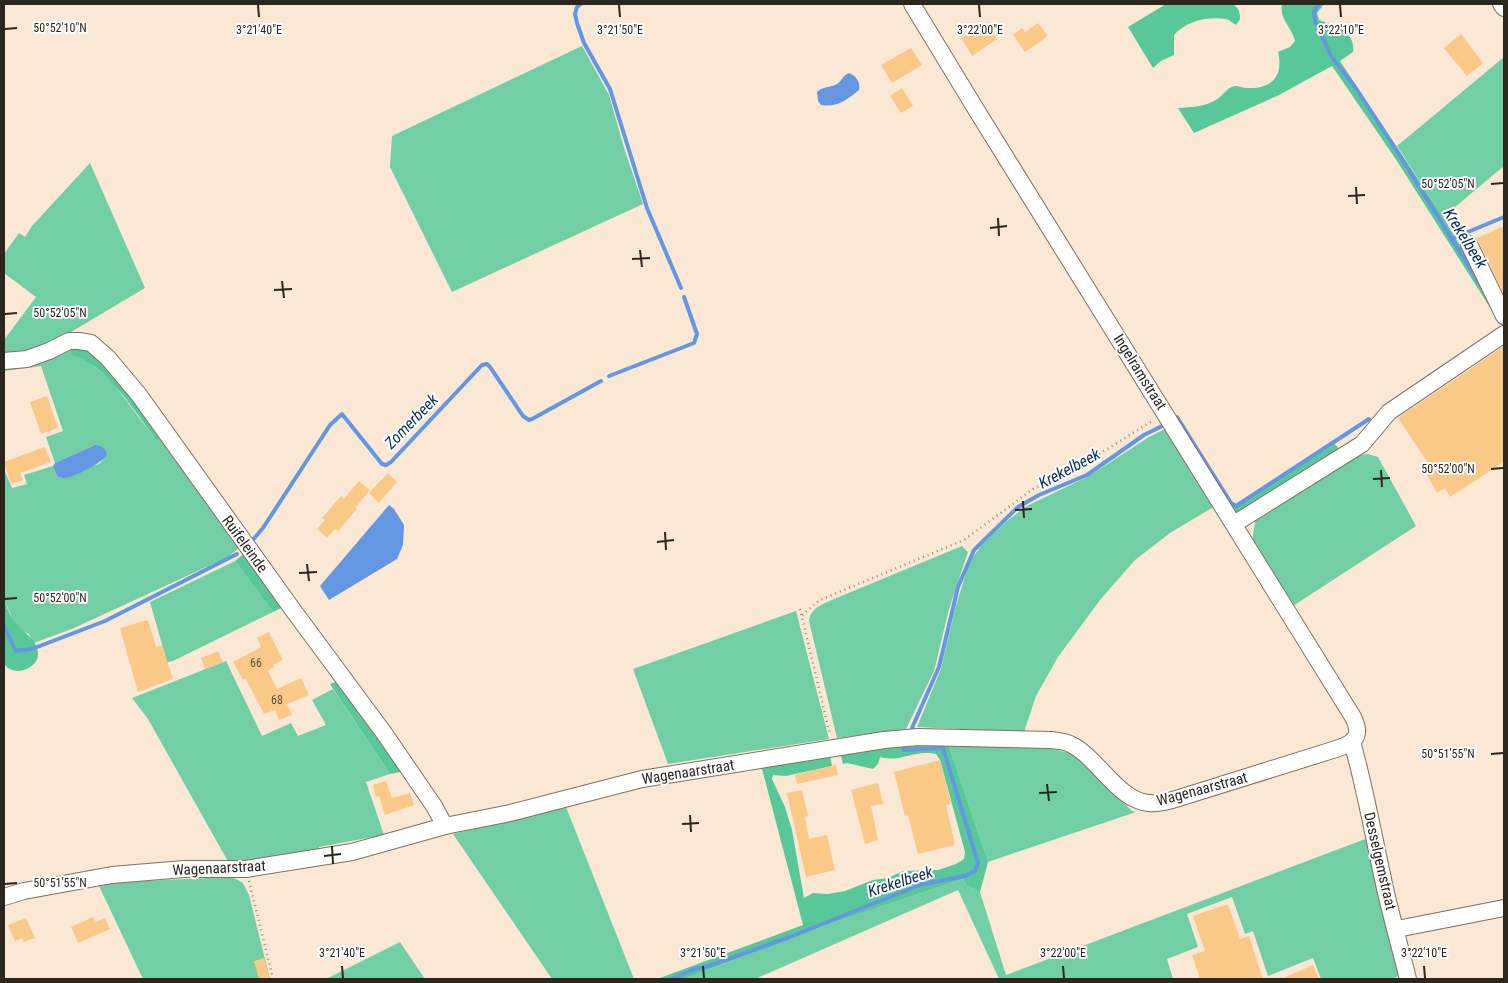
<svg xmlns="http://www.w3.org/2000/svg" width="1508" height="983" viewBox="0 0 1508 983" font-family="'Roboto Condensed',sans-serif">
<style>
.green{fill:#72cea5}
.forest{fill:#58c89a}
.water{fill:#6497e2}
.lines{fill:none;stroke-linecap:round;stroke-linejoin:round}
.stream{stroke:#6497e2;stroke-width:4}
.building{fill:#fac887}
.minor-casing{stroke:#80705f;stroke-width:18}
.path{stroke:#978b7e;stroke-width:2.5;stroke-dasharray:1 4;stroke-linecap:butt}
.minor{stroke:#fff;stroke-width:16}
.ticks{fill:none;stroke:#2c261f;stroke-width:2}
.labels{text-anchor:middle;stroke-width:4;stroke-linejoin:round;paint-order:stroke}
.number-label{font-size:12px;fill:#604e39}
.street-label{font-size:15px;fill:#2c261f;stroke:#fff}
.water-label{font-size:16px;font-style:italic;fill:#092b5a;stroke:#fff}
.ticks-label{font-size:12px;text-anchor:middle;fill:#2c261f;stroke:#fff;stroke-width:4;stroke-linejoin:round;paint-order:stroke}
</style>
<rect width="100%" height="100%" fill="#fae8d5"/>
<g class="green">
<polygon points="582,46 609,95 624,148 643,204 452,292 390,167 392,136"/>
<polygon points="1504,57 1504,166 1443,217 1397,146"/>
<polygon points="90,163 145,288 61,338 29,353 4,355 4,340 36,297 4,273 4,254 19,233 25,237 32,226"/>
<polygon points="74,346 78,356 88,361 112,382 157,441 163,437 239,548 228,557 74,628 34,643 29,634 21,630 14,622 4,599 4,469 12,488 27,484 24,475 53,466 57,476 99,464 107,455 95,445 55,463 46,437 63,431 41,366 4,371 4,365"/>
<polygon points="1165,429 1215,506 1170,533 1135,560 1100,600 1058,657 1036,696 1024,732 917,727 941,669 955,609 967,570 972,558 982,545 1008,520 1027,506 1089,476 1149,437"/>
<polygon points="1368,454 1378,457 1416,526 1293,606 1252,543 1256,515 1352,456"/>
<path d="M962 546 968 552 949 609 934 671 906 729 837 738 809 621C811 607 822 605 834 599Z"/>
<polygon points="235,561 273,612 173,661 167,662 150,602"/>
<polygon points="796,611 829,739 668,764 633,669"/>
<polygon points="226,661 262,736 291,723 298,736 326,725 312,700 333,689 390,774 366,782 384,835 319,847 320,854 230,865 148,719 132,698"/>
<polygon points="949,746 1049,748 1069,753 1080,760 1132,811 1136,812 988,862"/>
<polygon points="566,807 634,979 552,979 453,834"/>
<polygon points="1368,838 1401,975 1392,979 1321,979 1313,958 1268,976 1253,931 1245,934 1232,897 1187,914 1198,947 1167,959 1173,979 999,979 958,890 755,979 684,979 800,934 963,879 966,885 980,892 1006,975"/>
<polygon points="232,877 243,883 249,895 270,979 143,979 98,884 142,881"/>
<polygon points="400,942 425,979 326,979"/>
</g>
<g class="forest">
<path d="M1166 4H1232C1239 7 1240 12 1240 19L1236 25C1232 23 1230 20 1226 19 1207 16 1186 21 1174 35V55L1161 61 1153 68 1128 27Z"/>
<path d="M1282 4H1324L1317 13 1319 20C1335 26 1356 31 1353 52L1340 61 1443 217 1504 319 1503 328 1395 158 1332 66 1279 95 1194 133 1178 108C1192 107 1204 107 1216 100 1223 96 1227 87 1235 86 1239 86 1243 88 1247 88 1271 89 1284 77 1278 52L1290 47 1295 41C1292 27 1279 19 1282 4Z"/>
<path d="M79 345 97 355 163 437 157 441C138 416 104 361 71 355V350L74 346Z"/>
<polygon points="1335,444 1341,451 1250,509 1232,513 1229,508"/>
<polygon points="244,554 283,607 273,612 235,561"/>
<path d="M4 599C7 607 10 617 16 623 23 633 37 638 38 653 39 670 11 678 4 663Z"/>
<polygon points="338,681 405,771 390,774 330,684"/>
<path d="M948 743 988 862 980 892 966 885 963 879 800 934 684 979H657L803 925 761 765 830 754 832 766 786 776 773 775 772 779 785 807 792 830 804 898 813 893 827 894 845 891 873 880 888 878 903 871 938 870 956 864 964 859 965 852 940 760 936 754C913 749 902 763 880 757L878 764 873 769 847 763 843 764 841 756 843 752 884 745Z"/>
</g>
<g class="water">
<path d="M849 73C856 76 861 82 859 90 848 99 837 108 821 105L818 101 817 92C823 86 830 88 837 84 842 81 842 76 849 73Z"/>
<path d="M95 445C102 446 105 448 107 455 102 463 74 477 65 478 62 478 59 477 57 476L53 466 55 463Z"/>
<polygon points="389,505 394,509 404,525 403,545 397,559 329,600 320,586"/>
</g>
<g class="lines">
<g class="stream">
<polyline points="581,4 577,7 575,14 577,23 584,43 610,89 647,208 681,288"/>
<polyline points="1319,4 1314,11 1315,21 1331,56 1355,87 1397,151 1480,284"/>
<polyline points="1451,239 1504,217"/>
<polyline points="609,376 694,343 697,334 684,297"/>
<polyline points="1174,419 1177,417 1231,503 1236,506 1369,419"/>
<polyline points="251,542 263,528 330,425 342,414 382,464 386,465 391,462 482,365 487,364 490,367 523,416 529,420 532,419 601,381"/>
<polyline points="4,626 16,651 32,649 105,621 237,554"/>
<polyline points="912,728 939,667 958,587 974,550 1018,507 1039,495 1087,475 1144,435 1164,425"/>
<polyline points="672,979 692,970 709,966 790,937 920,885 964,876 975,871 978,863 943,748 904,750 903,745"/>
</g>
</g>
<g class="building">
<polygon points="1038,23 1048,36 1025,52 1013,35 1022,28 1025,32"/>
<polygon points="988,24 997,39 972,56 961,38"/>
<polygon points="1461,34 1483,63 1467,76 1444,48"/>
<polygon points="911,48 922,65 892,83 881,65"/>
<polygon points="902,88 913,106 901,113 890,96"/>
<polygon points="1504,226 1504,294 1477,238"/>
<polygon points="1504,346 1504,462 1450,497 1445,488 1437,493 1426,473 1432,469 1398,418"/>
<polygon points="47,396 58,428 41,434 30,402"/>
<polygon points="45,447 51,462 20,473 23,480 11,484 4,462"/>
<polygon points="388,473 397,482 379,503 369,493"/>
<polygon points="359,481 370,490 355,508 357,509 338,531 335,529 327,538 317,529 325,520 322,518 341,496 344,499"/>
<polygon points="148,620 156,647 162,645 173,679 138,692 120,628"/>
<polygon points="269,632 283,660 273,665 274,667 268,671 277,689 301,678 309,695 287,704 292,715 279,720 275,710 264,714 246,679 243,680 233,662 261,647 257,638"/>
<polygon points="218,651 223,662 205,669 201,658"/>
<polygon points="940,760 951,804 946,805 955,845 918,854 908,815 905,816 894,772"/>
<polygon points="836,765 838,775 797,784 795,775"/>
<polygon points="386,781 392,798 410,793 414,805 385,815 379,796 376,797 373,785"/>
<polygon points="878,783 883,804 871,806 878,840 865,844 851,790"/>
<polygon points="802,790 808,816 805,817 809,839 827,835 835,870 806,877 787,793"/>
<polygon points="1228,904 1240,939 1249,936 1263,979 1200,979 1192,955 1205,951 1193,916"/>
<polygon points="93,917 96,922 105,918 110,929 78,943 71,927"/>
<polygon points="26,918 35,938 24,942 22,938 15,941 8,925"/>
<polygon points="264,958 270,979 259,979 254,961"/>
<polygon points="1313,965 1319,979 1281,979"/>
</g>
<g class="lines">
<defs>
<g id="minor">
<polyline points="1501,4 1504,8"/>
<polyline points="1469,244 1504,316"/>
<polyline points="4,361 27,359 49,351 69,341 79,341 91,343 108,358 139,395 293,610 384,733 434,806 445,826"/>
<polyline points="1234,524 1362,444 1389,412 1504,334"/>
<path d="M1352 742C1365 787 1373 834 1383 879 1390 913 1400 946 1408 979"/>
<path d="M4 897 24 891 112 875 184 869H246L352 852 445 826 510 813 642 779 884 740 918 737 1051 740C1057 741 1064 741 1070 744 1097 756 1118 801 1149 803 1159 804 1170 801 1179 798L1336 749C1354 743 1363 737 1353 717L977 111 912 4"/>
<polyline points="1397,929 1504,908"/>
</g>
</defs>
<use href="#minor" class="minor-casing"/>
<g class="path">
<polyline points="800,609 830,735"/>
<polyline points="802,615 820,600 964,540 1033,489 1077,468 1152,421"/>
<polyline points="249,881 273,979"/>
</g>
<use href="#minor" class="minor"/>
</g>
<path class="ticks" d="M258 5 259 17M619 5 620 17M979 5 980 17M1340 5 1341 17M5 29 17 28M1491 184 1503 183M1356 187 1357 204M1348 196 1365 195M998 218 999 236M990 228 1007 226M640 250 642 267M632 259 650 258M282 281 284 298M274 290 292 289M5 314 17 313M1491 469 1503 468M1381 470 1382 487M1373 479 1390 478M1023 501 1024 518M1015 510 1032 509M665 532 666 550M657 542 674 540M307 564 309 581M299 573 317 572M5 599 17 598M1491 754 1503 753M1047 784 1049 801M1039 793 1057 792M690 815 691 832M682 824 699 823M332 846 333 864M324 856 341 854M5 884 17 883M342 966 343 978M703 966 704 978M1063 966 1064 978M1424 966 1425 978"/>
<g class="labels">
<g class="number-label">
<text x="256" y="667">66</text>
<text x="277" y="704">68</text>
</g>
<g class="street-label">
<text transform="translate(1140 372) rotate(58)" y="5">Ingelramstraat</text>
<text transform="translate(245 544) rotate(54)" y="5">Ruifeleinde</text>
<text transform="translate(688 772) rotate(-9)" y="5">Wagenaarstraat</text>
<text transform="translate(1202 789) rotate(-15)" y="5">Wagenaarstraat</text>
<text transform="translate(1380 861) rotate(77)" y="5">Desselgemstraat</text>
<text transform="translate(219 868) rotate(-3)" y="5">Wagenaarstraat</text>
</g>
<g class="water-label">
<text transform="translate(1466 238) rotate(58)" y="6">Krekelbeek</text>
<text transform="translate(411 421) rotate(-46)" y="6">Zomerbeek</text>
<text transform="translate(1069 468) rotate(-28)" y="6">Krekelbeek</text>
<text transform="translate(900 881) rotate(-18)" y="6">Krekelbeek</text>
</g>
</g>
<g class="ticks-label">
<text x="60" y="32">50°52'10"N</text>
<text x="259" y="34">3°21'40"E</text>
<text x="620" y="34">3°21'50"E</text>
<text x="980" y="34">3°22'00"E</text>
<text x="1341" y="34">3°22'10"E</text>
<text x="1448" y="188">50°52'05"N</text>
<text x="60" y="317">50°52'05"N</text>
<text x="1448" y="473">50°52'00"N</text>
<text x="60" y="602">50°52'00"N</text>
<text x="1448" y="758">50°51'55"N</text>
<text x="60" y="887">50°51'55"N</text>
<text x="342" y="957">3°21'40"E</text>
<text x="703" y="957">3°21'50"E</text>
<text x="1063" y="957">3°22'00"E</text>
<text x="1424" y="957">3°22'10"E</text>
</g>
<rect width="1508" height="983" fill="none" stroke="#2c261f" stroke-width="10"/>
</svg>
